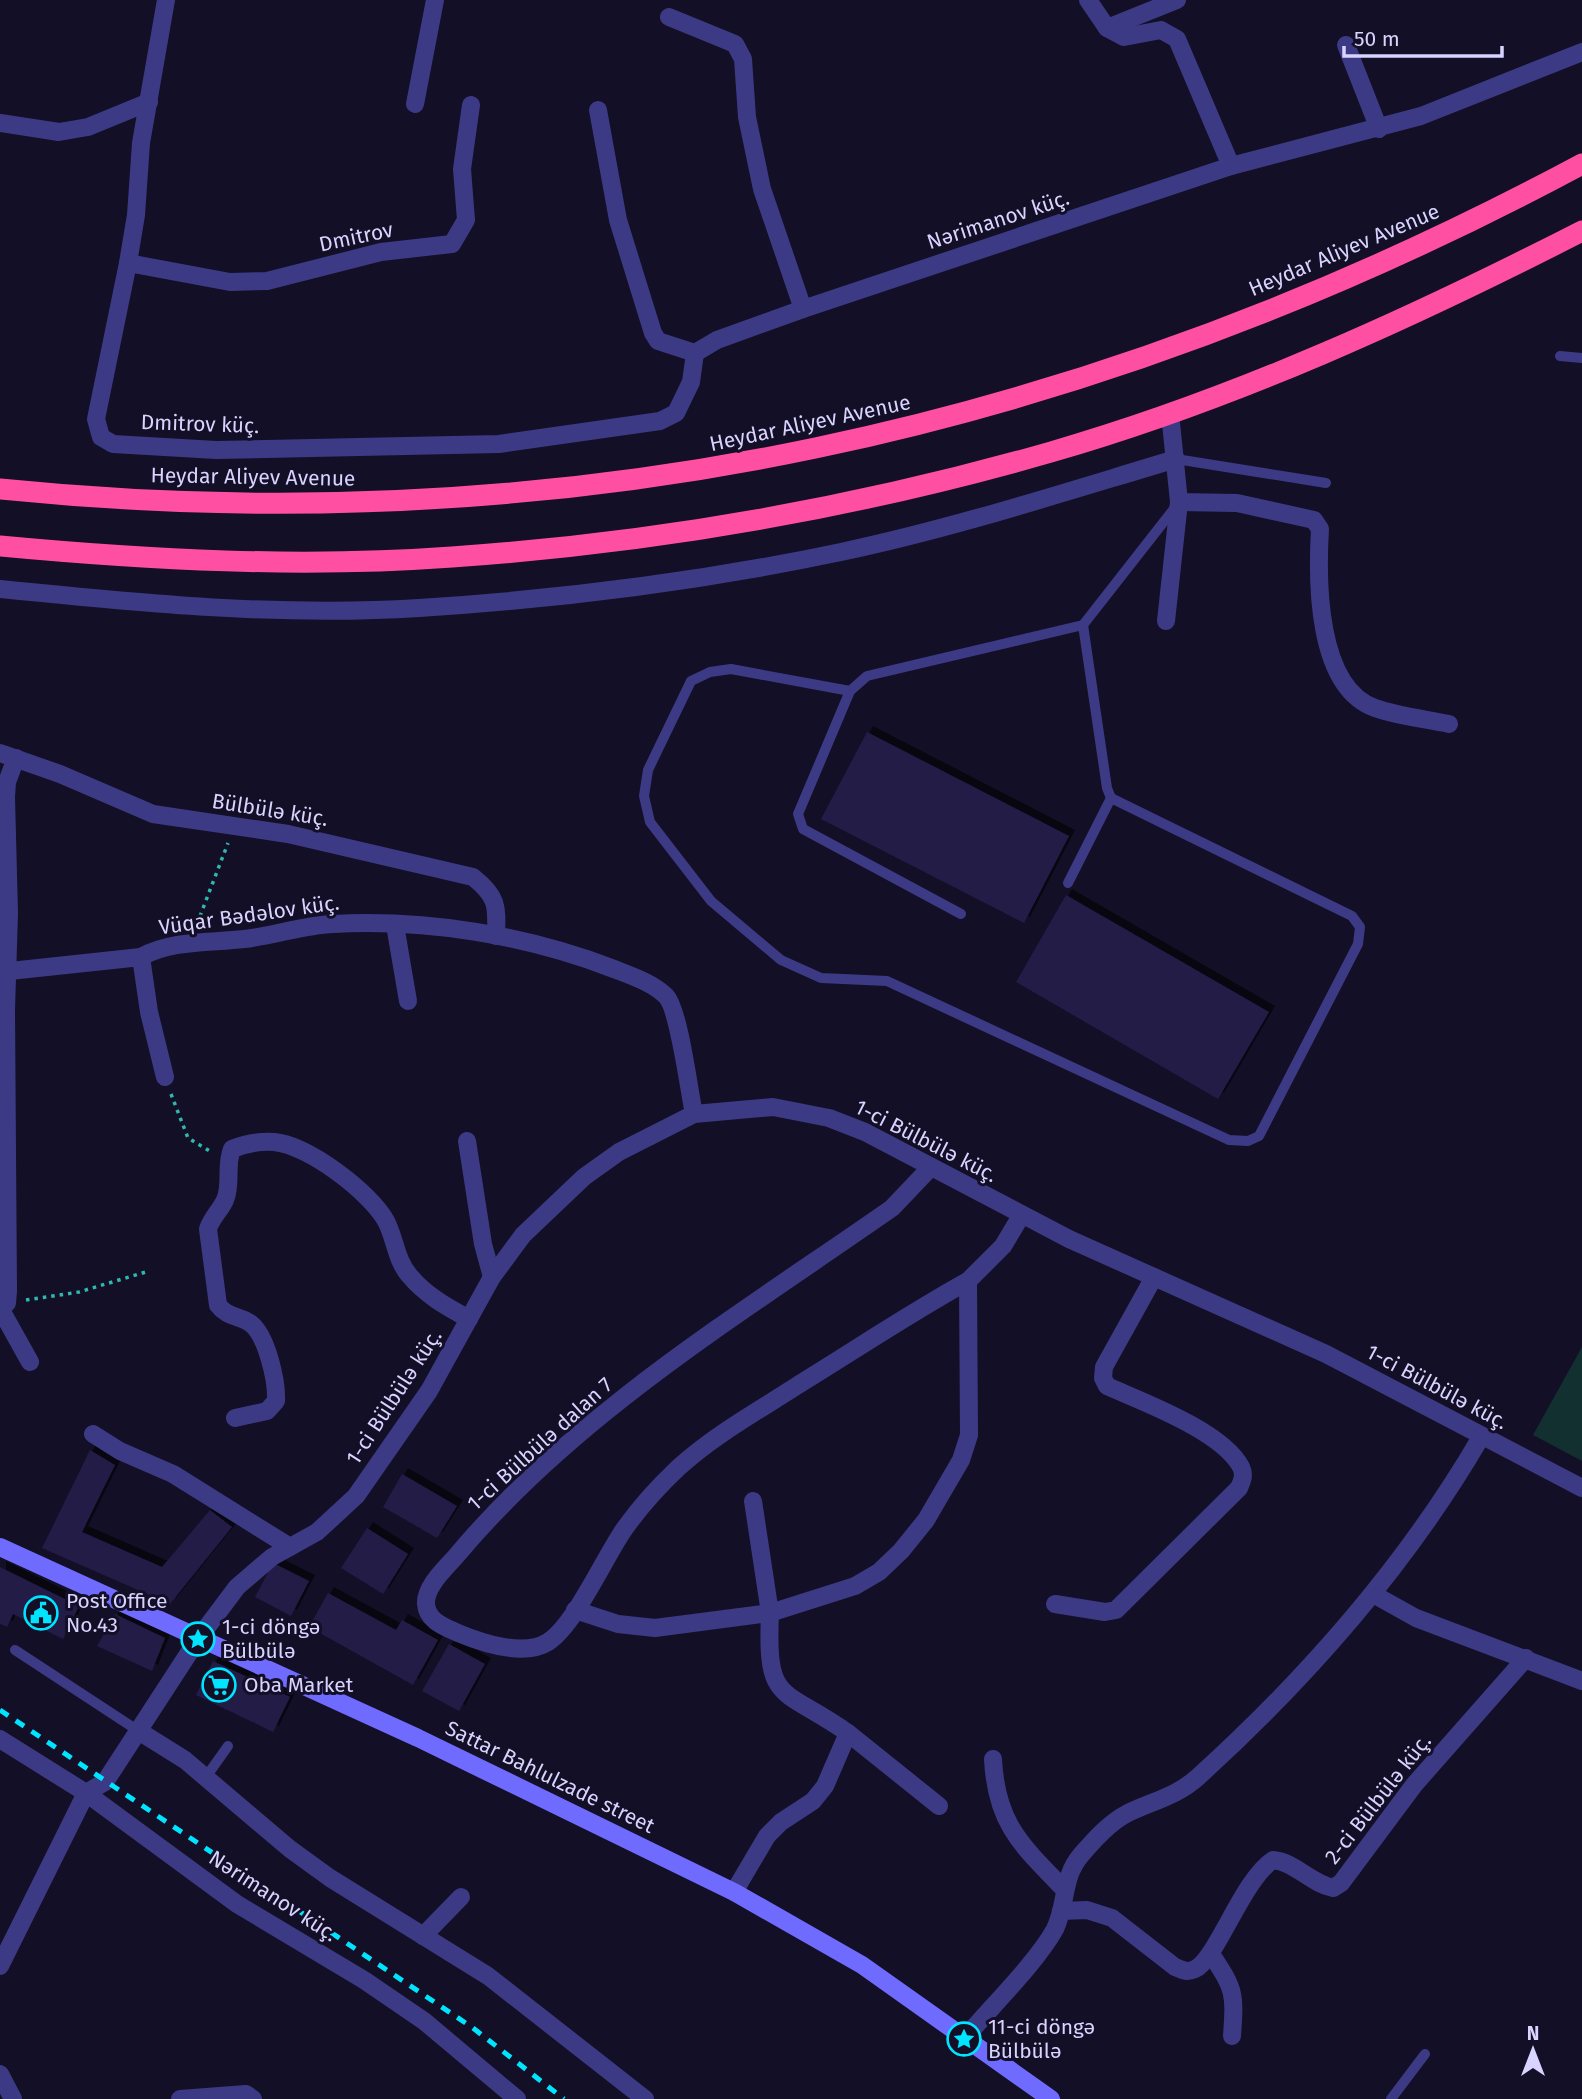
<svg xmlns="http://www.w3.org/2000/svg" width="1582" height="2099" viewBox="0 0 1582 2099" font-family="'Fira Sans',sans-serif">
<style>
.green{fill:#12302f}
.building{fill:#241b47;filter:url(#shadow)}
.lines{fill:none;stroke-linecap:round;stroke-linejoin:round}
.path{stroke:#2fb8b0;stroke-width:3.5;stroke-dasharray:3.5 5;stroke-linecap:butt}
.lane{stroke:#3d3a85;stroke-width:10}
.street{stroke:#3d3a85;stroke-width:18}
.secondary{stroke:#6f6bff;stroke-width:18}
.highway{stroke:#ff4fa3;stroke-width:21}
.rail{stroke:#00e5ff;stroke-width:5;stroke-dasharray:10 9;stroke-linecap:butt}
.labels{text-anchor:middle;stroke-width:6;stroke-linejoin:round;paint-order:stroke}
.street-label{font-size:21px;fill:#d9d4ff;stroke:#130f26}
.poi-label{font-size:21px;fill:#d9d4ff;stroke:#130f26;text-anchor:start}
</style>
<defs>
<filter id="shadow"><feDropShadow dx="6" dy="-6" stdDeviation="0" flood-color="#0009"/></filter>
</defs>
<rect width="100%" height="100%" fill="#130f26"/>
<polygon class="green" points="1582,1347 1582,1461 1533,1435"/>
<g class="building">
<polygon points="867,732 1069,836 1024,923 821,819"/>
<polygon points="1066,895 1269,1012 1218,1099 1016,982"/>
<polygon points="90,1450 115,1465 82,1532 162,1567 210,1510 232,1527 170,1604 42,1548"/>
<polygon points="402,1474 457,1506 437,1538 383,1507"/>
<polygon points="367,1528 408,1554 383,1594 341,1568"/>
<polygon points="273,1563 309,1581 291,1616 255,1597"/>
<polygon points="0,1567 79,1606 63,1639 13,1614 7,1627 0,1624"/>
<polygon points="328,1593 396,1630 402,1620 438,1640 413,1685 309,1627"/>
<polygon points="115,1614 165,1638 152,1671 97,1646"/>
<polygon points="449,1644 485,1664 459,1711 422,1691"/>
<polygon points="213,1661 290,1697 273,1732 196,1695"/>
</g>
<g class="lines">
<g class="path">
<polyline points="197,924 228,843"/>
<polyline points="171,1094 188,1138 213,1153"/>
<polyline points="26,1300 79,1292 149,1271"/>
</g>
<g class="lane">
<polyline points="1560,356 1582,358"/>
<polyline points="1176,459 1326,483"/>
<polyline points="1083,625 1177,505"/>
<polyline points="850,691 731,669 710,672 691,681 648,770 644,796 650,822 711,901 781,960 821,978 887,981 1229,1140 1248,1141 1259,1136 1358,944 1360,927 1352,916 1111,798 1107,788 1083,625 867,676 850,691 798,814 803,829 961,914"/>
<polyline points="1068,883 1111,798"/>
<polyline points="15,1650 137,1730"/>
<polyline points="206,1777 228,1746"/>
<polyline points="1391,2099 1425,2054"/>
</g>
<g class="street">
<polyline points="166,0 141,143 136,215 128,263 96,419 101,437 113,444 216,450 499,444 660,421 676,413 691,382 695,353"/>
<polyline points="1088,0 1107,28 1124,37 1161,30 1177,39 1231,166"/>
<polyline points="669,17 735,44 743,59 747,117 762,189 803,309"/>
<polyline points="1107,28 1177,0"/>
<polyline points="1346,45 1379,129"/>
<polyline points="415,104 435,0"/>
<polyline points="598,110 618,220 653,333 658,341 695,353 717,340 803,309 1231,166 1421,116 1582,52"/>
<polyline points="0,123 59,132 88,127 149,102"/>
<polyline points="128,263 230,282 267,281 381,252 452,244 466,220 462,169 471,105"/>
<path d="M1170 413 1179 502 1237 503 1314 520 1320 529C1317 579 1316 687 1375 708 1398 716 1425 719 1449 724"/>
<path d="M0 589C138 603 280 617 419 608 560 599 703 581 841 552 954 528 1065 492 1176 459"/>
<polyline points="1166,621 1179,502"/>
<path d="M0 753 60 774 153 814 288 834 473 877C498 897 497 906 496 936"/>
<polyline points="395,925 408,1001"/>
<polyline points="141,957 149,1012 165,1077"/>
<path d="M0 972 141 957C172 940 209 943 244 939 274 936 303 925 333 924 427 919 526 935 614 969 632 976 653 983 666 996 679 1009 689 1091 694 1114"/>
<polyline points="467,1141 483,1244 492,1277"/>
<path d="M931 1167 892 1208C742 1313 576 1413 457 1555 446 1568 425 1586 426 1604 427 1621 445 1627 458 1633 482 1643 524 1657 548 1642 575 1625 605 1556 625 1528 640 1507 660 1485 678 1468 714 1435 758 1411 798 1385 855 1350 910 1313 968 1281"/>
<polyline points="0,1310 7,1303 8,1291 6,1010 9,913 6,797 7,782 16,758"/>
<polyline points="1,1310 30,1362"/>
<path d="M235 1418 267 1411 276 1401C277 1382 267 1335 250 1323 238 1315 228 1318 218 1305L208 1229C212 1217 220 1211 225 1200 232 1184 225 1166 232 1149 245 1144 260 1141 274 1142 308 1145 370 1192 386 1221 395 1238 396 1260 409 1275 425 1295 447 1307 469 1319"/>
<polyline points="93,1434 120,1451 173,1474 290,1547"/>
<polyline points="1373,1594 1416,1618 1582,1681"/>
<path d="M1055 1604 1105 1612 1116 1610 1239 1488C1242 1481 1245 1475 1241 1467 1222 1431 1143 1402 1107 1386L1103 1378 1104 1367 1154 1277"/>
<polyline points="575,1610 618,1624 655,1628 770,1613 753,1501"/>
<polyline points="137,1730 185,1760 290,1849 330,1878 488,1976 645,2099"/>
<polyline points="848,1733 939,1806"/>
<polyline points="0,1739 86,1793 237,1904 364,1980 424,2021 517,2099"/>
<path d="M993 1759C996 1823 1021 1845 1064 1889"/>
<path d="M734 1892 767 1836 781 1822 813 1801 825 1786 848 1733C781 1686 766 1705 770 1613L855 1586 879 1572 901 1551 926 1520 961 1460 969 1435 968 1281 1003 1246 1021 1216"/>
<path d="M1061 1911 1087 1910 1112 1918 1175 1967C1182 1970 1187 1973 1195 1969 1216 1960 1243 1879 1273 1860 1295 1862 1310 1883 1333 1888L1341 1883 1414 1785 1526 1658"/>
<polyline points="423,1936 461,1897"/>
<path d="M1211 1954C1235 1990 1235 1993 1232 2036"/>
<polyline points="0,1966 86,1793 105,1782 198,1639 237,1587 272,1557 317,1532 356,1496 429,1391 492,1277 523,1235 584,1177 619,1152 694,1114 773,1107 829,1118 865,1132 1069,1239 1326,1354 1582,1488"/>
<path d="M964 2039C990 2008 1037 1962 1055 1929 1067 1904 1062 1877 1081 1855 1094 1840 1110 1822 1128 1813 1153 1801 1177 1796 1198 1777 1307 1678 1407 1564 1481 1437"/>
<polyline points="0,2074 13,2099"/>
<polyline points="180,2099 246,2094 253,2099"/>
</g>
<polyline class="secondary" points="0,1547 418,1738 734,1892 862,1965 1051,2099"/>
<g class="highway">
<path d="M0 489C562 546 1085 431 1582 164"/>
<path d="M0 546C149 560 302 568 452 557 654 543 856 508 1051 452 1235 399 1412 318 1582 231"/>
</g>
<polyline class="rail" points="0,1710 473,2028 564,2099"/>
</g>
<defs>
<symbol id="civic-ring" viewBox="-11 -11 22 22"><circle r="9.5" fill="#130f26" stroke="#00e5ff" stroke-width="1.5"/><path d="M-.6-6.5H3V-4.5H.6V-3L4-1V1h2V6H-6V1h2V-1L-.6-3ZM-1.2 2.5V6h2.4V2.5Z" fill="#00e5ff"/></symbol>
<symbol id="sight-ring" viewBox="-11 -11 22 22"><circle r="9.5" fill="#130f26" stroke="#00e5ff" stroke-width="1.5"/><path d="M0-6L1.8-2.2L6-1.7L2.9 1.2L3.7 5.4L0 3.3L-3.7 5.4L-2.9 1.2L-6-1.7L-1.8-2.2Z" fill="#00e5ff"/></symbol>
<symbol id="supermarket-ring" viewBox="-11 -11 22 22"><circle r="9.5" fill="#130f26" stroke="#00e5ff" stroke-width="1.5"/><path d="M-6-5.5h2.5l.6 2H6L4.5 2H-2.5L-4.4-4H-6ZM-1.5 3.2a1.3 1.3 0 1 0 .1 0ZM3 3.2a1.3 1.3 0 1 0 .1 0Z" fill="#00e5ff"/></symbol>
</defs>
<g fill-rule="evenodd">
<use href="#civic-ring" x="22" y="1594" width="38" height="38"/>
<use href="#sight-ring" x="179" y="1620" width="38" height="38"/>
<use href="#supermarket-ring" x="200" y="1666" width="38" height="38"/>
<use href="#sight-ring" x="945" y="2020" width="38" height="38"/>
</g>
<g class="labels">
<g class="street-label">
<text transform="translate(998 220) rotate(-18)" y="7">Nərimanov küç.</text>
<text transform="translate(356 237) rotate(-12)" y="7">Dmitrov</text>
<text transform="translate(1344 250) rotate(-23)" y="7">Heydar Aliyev Avenue</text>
<text transform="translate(810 423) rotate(-12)" y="7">Heydar Aliyev Avenue</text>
<text transform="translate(200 424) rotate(2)" y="7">Dmitrov küç.</text>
<text transform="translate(253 477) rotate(1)" y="7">Heydar Aliyev Avenue</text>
<text transform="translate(270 810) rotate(9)" y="7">Bülbülə küç.</text>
<text transform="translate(249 915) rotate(-8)" y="7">Vüqar Bədəlov küç.</text>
<text transform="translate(926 1141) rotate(27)" y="7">1-ci Bülbülə küç.</text>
<text transform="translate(1437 1387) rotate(28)" y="7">1-ci Bülbülə küç.</text>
<text transform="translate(394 1397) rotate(-57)" y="7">1-ci Bülbülə küç.</text>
<text transform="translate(540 1444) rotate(-42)" y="7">1-ci Bülbülə dalan 7</text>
<text transform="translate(550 1777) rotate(26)" y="7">Sattar Bahlulzade street</text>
<text transform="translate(1378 1799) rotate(-52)" y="7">2-ci Bülbülə küç.</text>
<text transform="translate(273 1896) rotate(33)" y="7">Nərimanov küç.</text>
</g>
<g class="poi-label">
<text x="66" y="1608">Post Office<tspan x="66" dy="24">No.43</tspan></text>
<text x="222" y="1634">1-ci döngə<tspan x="222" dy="24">Bülbülə</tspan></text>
<text x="244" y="1692">Oba Market</text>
<text x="988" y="2034">11-ci döngə<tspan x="988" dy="24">Bülbülə</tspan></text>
</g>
</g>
<g transform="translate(1533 2050)" stroke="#130f26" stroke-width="5" paint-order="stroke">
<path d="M0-5L12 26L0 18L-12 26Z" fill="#d9d4ff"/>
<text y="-10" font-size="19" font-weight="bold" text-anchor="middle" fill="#d9d4ff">N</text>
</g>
<path d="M1344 46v10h158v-10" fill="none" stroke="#d9d4ff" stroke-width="3.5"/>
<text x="1354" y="46" font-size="21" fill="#d9d4ff" stroke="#130f26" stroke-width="5" paint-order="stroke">50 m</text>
</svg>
